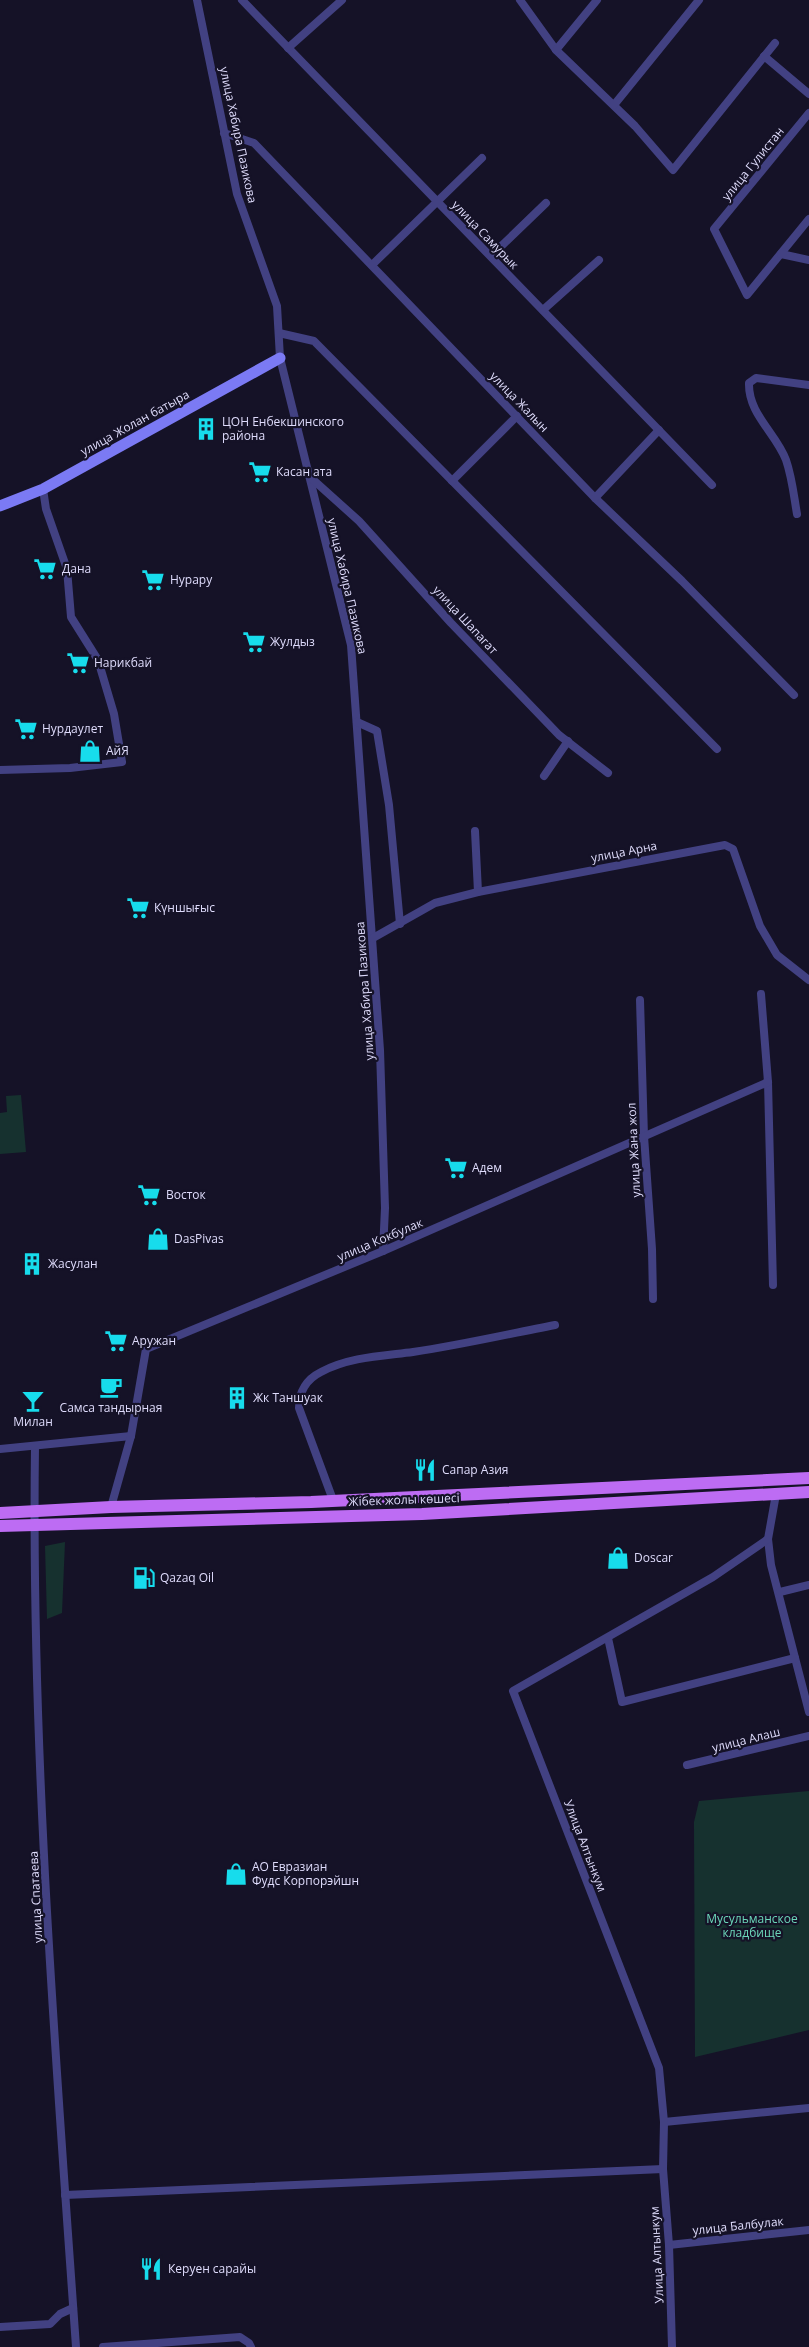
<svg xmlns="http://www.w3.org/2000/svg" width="809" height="2347" viewBox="0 0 809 2347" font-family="'Open Sans',sans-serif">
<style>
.green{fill:#16312f}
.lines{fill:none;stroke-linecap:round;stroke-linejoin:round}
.street{stroke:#424182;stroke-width:8}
.secondary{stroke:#7b7af4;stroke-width:11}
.primary{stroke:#bd6cf3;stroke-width:12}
.labels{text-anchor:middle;stroke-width:4.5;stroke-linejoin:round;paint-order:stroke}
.street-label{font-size:12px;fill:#dfdcfc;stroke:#151227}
.poi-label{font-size:12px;fill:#dfdcfc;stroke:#151227;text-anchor:start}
.park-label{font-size:12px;fill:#6cd7ba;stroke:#151227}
</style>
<rect width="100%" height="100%" fill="#151227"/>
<g class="green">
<polygon points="21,1095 26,1152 0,1154 0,1113 7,1112 6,1096"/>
<polygon points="65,1542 62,1613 47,1619 45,1546"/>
<polygon points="809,1791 809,2030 695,2057 694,1822 699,1801"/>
</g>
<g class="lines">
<g class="street">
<polyline points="197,0 237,194 277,306 280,358 351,645 380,1050 385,1208 383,1251"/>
<polyline points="242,0 712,485"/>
<polyline points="520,0 556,50 635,126 673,170 775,43"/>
<polyline points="288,48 342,0"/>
<polyline points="556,50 597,0"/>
<polyline points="764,56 809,94"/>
<polyline points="614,105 699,0"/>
<polyline points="809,113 714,229 747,295 809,219"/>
<polyline points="224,133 254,143 595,498 682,581 794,695"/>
<polyline points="781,254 809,260"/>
<polyline points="491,256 546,203"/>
<polyline points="372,265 482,158"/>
<polyline points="543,310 599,260"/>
<polyline points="279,333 314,341 717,749"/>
<polyline points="310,477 359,521 451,623 559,735 608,773"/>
<polyline points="452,481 517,416"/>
<polyline points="595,498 659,430"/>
<path d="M797 514C794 497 792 477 786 460 776 433 748 414 749 383L756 378 809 385"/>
<polyline points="357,722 377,731 389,805 400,924"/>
<polyline points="0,770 70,768 122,762 114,714 98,660 71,617 67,569 46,509 43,489"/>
<polyline points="544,776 568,741"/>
<polyline points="475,831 478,892"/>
<polyline points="373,938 435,903 478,892 725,845 733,849 760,926 777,955 809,980"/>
<polyline points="761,994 768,1082 773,1285"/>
<polyline points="640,1000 644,1136 652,1249 653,1299"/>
<path d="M35 1446C31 1746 55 2047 76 2347"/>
<polyline points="0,1449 131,1436"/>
<path d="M333 1500 299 1408C299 1392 305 1380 321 1372 349 1357 382 1356 413 1352 461 1345 508 1334 555 1325"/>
<polyline points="111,1507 131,1436 146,1349 383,1251 768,1082"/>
<polyline points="768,1539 771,1565 809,1712"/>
<polyline points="780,1592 809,1585"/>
<polyline points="608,1638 622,1702 795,1658"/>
<polyline points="687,1765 809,1736"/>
<polyline points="664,2122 809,2108"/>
<polyline points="65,2195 663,2169"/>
<polyline points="669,2245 809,2230"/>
<polyline points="0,2327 50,2324 60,2314 73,2308"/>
<polyline points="103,2347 240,2337 249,2343 251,2347"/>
<polyline points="672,2347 669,2245 663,2169 664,2122 659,2068 513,1691 713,1577 768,1539 776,1494"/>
</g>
<polyline class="secondary" points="0,506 43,489 280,358"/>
<g class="primary">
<polyline points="0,1513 111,1507 311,1502 809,1478"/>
<polyline points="0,1526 422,1514 809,1492"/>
</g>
</g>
<defs>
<symbol id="building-bare" viewBox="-9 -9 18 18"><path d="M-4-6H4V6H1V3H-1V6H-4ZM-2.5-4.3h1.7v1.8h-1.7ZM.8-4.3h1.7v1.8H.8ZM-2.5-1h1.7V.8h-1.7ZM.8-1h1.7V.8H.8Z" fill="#17dcec" stroke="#151227" stroke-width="2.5" paint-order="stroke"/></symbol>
<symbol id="supermarket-bare" viewBox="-9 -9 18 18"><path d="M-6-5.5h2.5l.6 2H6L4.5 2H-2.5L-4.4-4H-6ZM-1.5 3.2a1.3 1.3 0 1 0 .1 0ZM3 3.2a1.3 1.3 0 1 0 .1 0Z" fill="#17dcec" stroke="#151227" stroke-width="2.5" paint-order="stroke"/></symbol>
<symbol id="shop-bare" viewBox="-9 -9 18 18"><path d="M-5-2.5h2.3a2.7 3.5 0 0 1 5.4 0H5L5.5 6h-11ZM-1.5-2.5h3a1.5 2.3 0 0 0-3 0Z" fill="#17dcec" stroke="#151227" stroke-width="2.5" paint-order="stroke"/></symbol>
<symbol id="cafe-bare" viewBox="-9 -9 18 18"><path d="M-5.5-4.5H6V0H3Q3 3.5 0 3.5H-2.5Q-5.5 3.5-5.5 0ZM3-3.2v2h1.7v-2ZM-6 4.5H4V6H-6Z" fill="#17dcec" stroke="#151227" stroke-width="2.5" paint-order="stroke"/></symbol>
<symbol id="bar-bare" viewBox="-9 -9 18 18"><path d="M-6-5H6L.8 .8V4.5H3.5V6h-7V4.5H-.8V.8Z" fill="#17dcec" stroke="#151227" stroke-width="2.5" paint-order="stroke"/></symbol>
<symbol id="restaurant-bare" viewBox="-9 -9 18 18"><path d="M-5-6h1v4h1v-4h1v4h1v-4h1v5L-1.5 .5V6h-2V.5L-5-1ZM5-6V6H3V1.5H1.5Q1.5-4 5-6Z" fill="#17dcec" stroke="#151227" stroke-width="2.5" paint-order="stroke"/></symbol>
<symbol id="fuel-bare" viewBox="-9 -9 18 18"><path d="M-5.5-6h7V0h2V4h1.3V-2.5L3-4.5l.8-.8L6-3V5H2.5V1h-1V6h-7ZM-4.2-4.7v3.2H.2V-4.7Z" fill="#17dcec" stroke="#151227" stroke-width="2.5" paint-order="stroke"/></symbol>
</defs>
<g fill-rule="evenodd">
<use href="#building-bare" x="190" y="413" width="32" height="32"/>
<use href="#supermarket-bare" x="244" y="456" width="32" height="32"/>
<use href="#supermarket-bare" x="29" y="553" width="32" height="32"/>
<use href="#supermarket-bare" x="137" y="564" width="32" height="32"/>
<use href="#supermarket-bare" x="238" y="626" width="32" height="32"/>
<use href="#supermarket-bare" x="62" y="647" width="32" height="32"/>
<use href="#supermarket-bare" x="10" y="713" width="32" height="32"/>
<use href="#shop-bare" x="74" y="735" width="32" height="32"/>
<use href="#supermarket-bare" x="122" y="892" width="32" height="32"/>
<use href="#supermarket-bare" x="440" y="1152" width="32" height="32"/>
<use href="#supermarket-bare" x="133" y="1179" width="32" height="32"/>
<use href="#shop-bare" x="142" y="1223" width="32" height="32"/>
<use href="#building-bare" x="16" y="1248" width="32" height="32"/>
<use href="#supermarket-bare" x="100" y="1325" width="32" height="32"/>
<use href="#cafe-bare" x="95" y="1371" width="32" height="32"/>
<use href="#building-bare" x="221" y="1382" width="32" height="32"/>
<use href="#bar-bare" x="17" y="1385" width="32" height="32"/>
<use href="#restaurant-bare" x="409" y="1454" width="32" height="32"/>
<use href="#shop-bare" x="602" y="1542" width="32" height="32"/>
<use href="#fuel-bare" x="128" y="1562" width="32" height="32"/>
<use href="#shop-bare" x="220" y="1858" width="32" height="32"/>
<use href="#restaurant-bare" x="135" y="2253" width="32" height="32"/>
</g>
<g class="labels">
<g class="street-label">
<text transform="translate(238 135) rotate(78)" y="4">улица Хабира Пазикова</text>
<text transform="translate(753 164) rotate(-51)" y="4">улица Гулистан</text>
<text transform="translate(485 235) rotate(46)" y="4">улица Самурык</text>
<text transform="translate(519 402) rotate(46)" y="4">улица Жалын</text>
<text transform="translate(135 423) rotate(-29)" y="4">улица Жолан батыра</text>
<text transform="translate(347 586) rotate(77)" y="4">улица Хабира Пазикова</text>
<text transform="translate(465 620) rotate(47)" y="4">улица Шапагат</text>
<text transform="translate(624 852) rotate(-11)" y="4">улица Арна</text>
<text transform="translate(365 991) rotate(-94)" y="4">улица Хабира Пазикова</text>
<text transform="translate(634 1150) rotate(-93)" y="4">улица Жана жол</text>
<text transform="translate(380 1240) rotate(-23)" y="4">улица Кокбулак</text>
<text transform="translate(404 1500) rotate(-2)" y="4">Жібек жолы көшесі</text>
<text transform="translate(746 1740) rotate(-14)" y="4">улица Алаш</text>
<text transform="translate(585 1846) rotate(69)" y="4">Улица Алтынкум</text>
<text transform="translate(36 1897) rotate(-93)" y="4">улица Спатаева</text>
<text transform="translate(738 2226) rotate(-6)" y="4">улица Балбулак</text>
<text transform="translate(657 2255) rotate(-93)" y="4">Улица Алтынкум</text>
</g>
<g class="poi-label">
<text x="222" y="426">ЦОН Енбекшинского<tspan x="222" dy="14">района</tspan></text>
<text x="276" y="476">Касан ата</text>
<text x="62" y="573">Дана</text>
<text x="170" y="584">Нурару</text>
<text x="270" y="646">Жулдыз</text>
<text x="94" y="667">Нарикбай</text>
<text x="42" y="733">Нурдаулет</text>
<text x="106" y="755">АйЯ</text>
<text x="154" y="912">Күншығыс</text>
<text x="472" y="1172">Адем</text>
<text x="166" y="1199">Восток</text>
<text x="174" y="1243">DasPivas</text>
<text x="48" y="1268">Жасулан</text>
<text x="132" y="1345">Аружан</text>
<text x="253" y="1402">Жк Таншуак</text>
<text x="111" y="1412" text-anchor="middle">Самса тандырная</text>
<text x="33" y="1426" text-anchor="middle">Милан</text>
<text x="442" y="1474">Сапар Азия</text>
<text x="634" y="1562">Doscar</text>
<text x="160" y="1582">Qazaq Oil</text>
<text x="252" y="1871">АО Евразиан<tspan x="252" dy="14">Фудс Корпорэйшн</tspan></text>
<text x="168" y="2273">Керуен сарайы</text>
</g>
<g class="park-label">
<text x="752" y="1923">Мусульманское<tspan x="752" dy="14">кладбище</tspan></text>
</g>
</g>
</svg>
